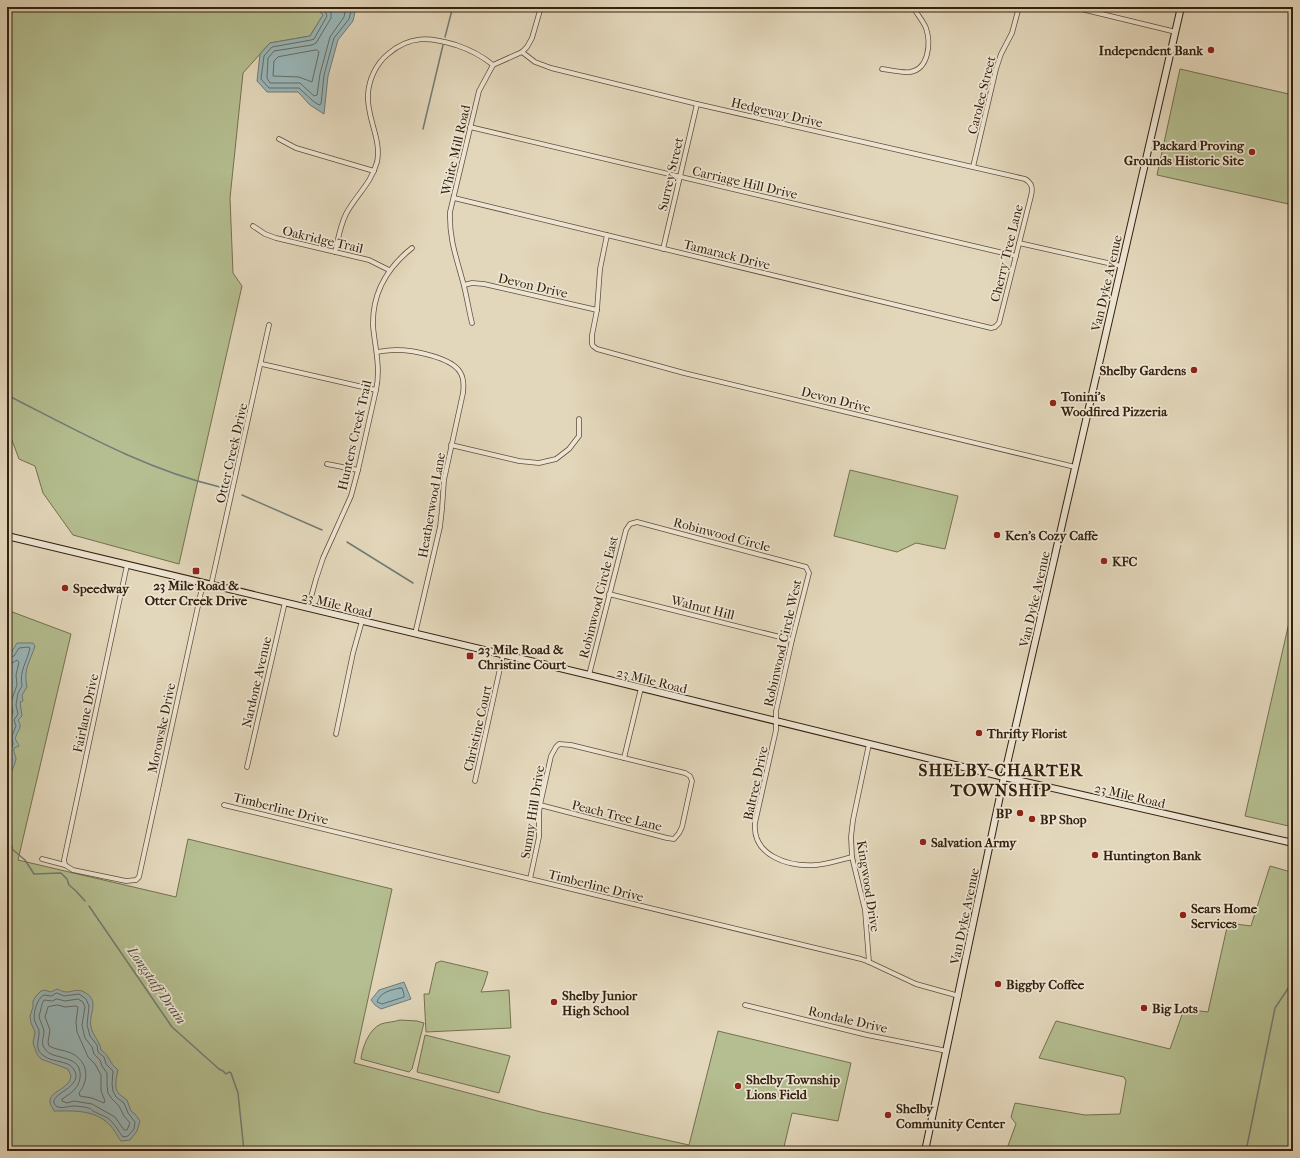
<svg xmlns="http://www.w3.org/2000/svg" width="1300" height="1158" viewBox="0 0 1300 1158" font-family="'IM FELL French Canon',serif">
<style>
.green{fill:#b4be90;stroke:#74704e}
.water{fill:#99b7ba;stroke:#717b75}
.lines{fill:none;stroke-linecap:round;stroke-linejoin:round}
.shore{stroke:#666c64;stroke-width:1}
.stream{stroke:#717b75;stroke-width:1.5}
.minor-casing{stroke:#604e38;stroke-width:5.5}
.secondary-casing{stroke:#34210d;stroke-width:8}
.minor{stroke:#ede5d3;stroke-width:4}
.secondary{stroke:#ede5d3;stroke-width:6}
.poi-dot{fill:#8f2418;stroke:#ede5d3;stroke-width:1.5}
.labels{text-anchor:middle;stroke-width:3.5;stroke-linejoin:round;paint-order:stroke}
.poi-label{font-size:13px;font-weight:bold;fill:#34210d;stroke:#ede5d3;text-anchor:start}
.street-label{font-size:13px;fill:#34210d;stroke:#ede5d3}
.water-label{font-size:14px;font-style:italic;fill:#524e41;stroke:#ede5d3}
.district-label{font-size:17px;font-weight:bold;letter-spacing:1px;fill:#34210d;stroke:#ede5d3}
</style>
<rect width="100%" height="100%" fill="#e3d7bb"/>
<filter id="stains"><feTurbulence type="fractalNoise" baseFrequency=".005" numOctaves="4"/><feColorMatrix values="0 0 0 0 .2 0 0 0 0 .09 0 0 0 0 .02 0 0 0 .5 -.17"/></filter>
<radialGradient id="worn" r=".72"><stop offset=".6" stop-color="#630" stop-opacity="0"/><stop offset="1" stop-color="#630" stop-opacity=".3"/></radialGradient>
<g class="green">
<polygon points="7,7 316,7 323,15 310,36 270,43 243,73 230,198 233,273 242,286 179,564 73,535 43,493 35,466 19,459 7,427"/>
<polygon points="1180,69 1293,95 1293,205 1157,175"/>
<polygon points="850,470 958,496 945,549 916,543 897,552 834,536"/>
<polygon points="1293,605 1293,827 1245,816"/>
<polygon points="7,610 71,634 18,860 176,897 188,839 392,889 354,1063 541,1112 689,1145 718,1031 851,1063 838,1121 792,1113 783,1151 7,1151"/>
<polygon points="1270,866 1291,872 1289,931 1293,936 1293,1151 1006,1151 1016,1124 1011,1117 1015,1103 1085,1115 1120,1114 1126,1081 1124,1077 1039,1058 1056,1021 1170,1049 1184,1009 1208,1012 1228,923 1251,926"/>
<polygon points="441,961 488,972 484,985 481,992 509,990 511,1028 426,1032 424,994 429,994 436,963"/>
<path d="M400 1020 417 1021 424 1023 412 1069 409 1072 361 1059C362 1048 369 1029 381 1024 387 1022 394 1022 400 1020Z"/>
<polygon points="425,1035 510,1056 499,1093 417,1072"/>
</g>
<g class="water">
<polygon points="316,7 356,7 353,21 338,40 328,76 324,114 310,105 298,92 267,92 257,81 260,54 270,43 310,36 323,15"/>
<path d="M17 643H33L35 646C30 662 23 669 27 687L22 695 23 701 20 702 22 716 18 720C23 727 18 730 16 736 14 740 18 742 19 746L14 748C13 753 16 755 16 759 15 765 11 770 11 777L7 781V656L11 653Z"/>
<polygon points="404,982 411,999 381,1009 375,1005 371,1000 379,990"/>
<path d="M57 989C60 990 63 992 66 992 72 992 76 989 82 991 102 1000 88 1013 91 1027 93 1036 100 1041 101 1050 110 1056 109 1063 118 1070L116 1079V1089L119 1094 127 1100 131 1111 135 1114 140 1121 137 1131 130 1140 121 1141C117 1136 114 1129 110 1125 94 1109 73 1111 54 1111 53 1108 50 1105 50 1102 49 1091 70 1089 71 1076L68 1069 41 1059 37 1054 33 1043 35 1032 31 1023 30 1016 33 1007V1001L36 996 41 991 44 990 51 992Z"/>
</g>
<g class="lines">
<g class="shore">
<polyline points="321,7 326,13 327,16 314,39 311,40 272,47 264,56 261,79 269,88 299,88 313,101 319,105 321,104 324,75 334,38 349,19 352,7"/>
<polyline points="328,7 331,12 331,18 316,43 312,45 274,51 268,58 267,78 270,83 300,83 314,96 317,95 320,74 330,37 344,17 346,7"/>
<polygon points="317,50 319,52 312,82 299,77 273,76 274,61 278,57"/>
<path d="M7 659 14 656 19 648 28 647 30 648C27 662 19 671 22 686L18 693 16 705 18 714 14 720 16 726 12 736 13 744 10 752 12 760 7 770V776"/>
<polyline points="7,664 12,663 17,660 19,662 16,675 17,685 11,702 13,712 9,721 11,727 7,735"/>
<path d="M400 988H402L404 994V997L382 1004 377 1002C380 992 391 990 400 988Z"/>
<path d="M57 993 64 996 79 994 86 999 89 1006 87 1025 90 1036 97 1045 98 1052 104 1057 106 1064 113 1071 112 1084 113 1091 116 1097 124 1103 128 1113 135 1122 134 1129 128 1136 123 1137C119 1132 116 1126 112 1122 107 1116 100 1115 93 1111 90 1109 93 1109 88 1108 86 1107 76 1106 73 1106 68 1106 57 1111 54 1103 50 1093 91 1085 70 1065 62 1061 51 1061 44 1056 33 1049 40 1039 39 1030 38 1027 36 1025 35 1022 32 1015 37 998 44 995L51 996Z"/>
<path d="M57 999 65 1001 78 999 83 1002 85 1007 82 1025 85 1038 92 1047 94 1054 100 1060 102 1066 107 1073V1085L108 1093 112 1099 119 1106 124 1116 130 1123 127 1130H124L115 1117 92 1104 74 1101 67 1103 62 1101V1099C70 1094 79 1088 80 1078 83 1053 52 1061 45 1049 40 1043 44 1038 44 1031 43 1026 40 1022 39 1016 41 1011 41 1004 44 1000L52 1001Z"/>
<path d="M58 1005 65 1007 76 1006 78 1007 76 1022 77 1032 88 1057 95 1064 101 1075V1091L105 1101 104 1103 92 1098 80 1096 79 1093C90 1079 88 1061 71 1053 64 1050 56 1050 49 1046L48 1042 50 1030 45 1017 48 1007Z"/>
</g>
<g class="stream">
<polyline points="439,7 452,10 445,37"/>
<polyline points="423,129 443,45"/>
<path d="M7 395C76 430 144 469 220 487"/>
<polyline points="242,495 322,530"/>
<polyline points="347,542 413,583"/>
<polyline points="7,839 12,846 12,849 25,860 34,874 61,873 67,879 69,885 76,891 85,901"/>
<polyline points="89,906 172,1027 219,1069 223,1071 226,1074 229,1072 231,1073 238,1093 244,1151"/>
<polyline points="1246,1151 1275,1008 1293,981"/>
</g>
<defs>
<g id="minor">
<polyline points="1073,7 1176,32"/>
<path d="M882 69C891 70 901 73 910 72 929 69 931 43 926 28 923 21 917 14 913 7"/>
<polyline points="470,127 1016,256"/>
<polyline points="279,139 296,148 374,171"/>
<polyline points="973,167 996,69 1001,54 1012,33 1019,7"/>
<path d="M454 198 991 328 995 327 999 323 1031 196C1033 188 1032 183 1025 179L697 104 551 68 535 62 522 52"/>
<polyline points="253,226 265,234 276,238 369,260 389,270"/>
<polyline points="607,235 600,269 597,310 592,335 592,344 593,346 597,349 684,373 1075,467"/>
<polyline points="1019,243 1121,266"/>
<polyline points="663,249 697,104"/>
<path d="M335 252C338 240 340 226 346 214 356 195 371 184 377 162 382 139 366 117 368 94 369 79 376 64 388 54 410 35 430 37 456 45 471 50 481 55 493 65"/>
<polyline points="464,285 472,283 484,284 597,310"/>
<path d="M472 323C469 311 467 298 464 286 457 259 449 240 450 212L479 91 493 65 522 52 527 47 532 38 541 7"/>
<path d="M377 352C383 351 390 350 396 350 412 350 451 357 460 372 464 378 464 385 463 393L444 480 442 509 440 527 415 634"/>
<polyline points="262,364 376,390"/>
<polyline points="451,445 519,461 539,463 556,459 569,449 579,436 579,419"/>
<polyline points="327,464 358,470"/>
<polyline points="211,585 269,325"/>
<polyline points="609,594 792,640"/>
<path d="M308 608 316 579 323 558 351 496 358 470 376 390C381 368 375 348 373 326 372 293 388 267 412 248"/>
<path d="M589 675 626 530 630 524 637 522 806 567 809 573 808 577 792 640 776 711V730L755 823C752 856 789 867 816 865 828 864 840 860 852 857"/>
<polyline points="336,734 353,653 362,621"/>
<polyline points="869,744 853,820 851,837 852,857 865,910 869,962"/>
<polyline points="624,758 641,688"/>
<polyline points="247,767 285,602"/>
<polyline points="475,781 503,655"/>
<polyline points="224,805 861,959 869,962 916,984 959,996"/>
<polyline points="42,859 65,865 73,870 126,881 136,880 139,877 203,583"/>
<polyline points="65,865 64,860 127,565"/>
<polyline points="530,879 539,837 539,814 540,805 551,756 556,747 559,744 571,745 685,773 690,776 692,781 682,827 679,833 674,839 667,838 540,805"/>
<polyline points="745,1005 867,1035 947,1051"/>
</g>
<g id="secondary">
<polyline points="7,536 589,675 1004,777 1293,843"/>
<polyline points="925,1151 1004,777 1181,7"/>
</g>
</defs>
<use href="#minor" class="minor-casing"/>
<use href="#secondary" class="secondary-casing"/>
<use href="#minor" class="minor"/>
<use href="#secondary" class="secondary"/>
</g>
<g class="poi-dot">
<circle cx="1211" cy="50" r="4"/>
<circle cx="1252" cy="152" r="4"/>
<circle cx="1194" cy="370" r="4"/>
<circle cx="1053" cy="403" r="4"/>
<circle cx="997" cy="535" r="4"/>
<circle cx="1104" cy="561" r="4"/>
<rect x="192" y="567" width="8" height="8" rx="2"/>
<circle cx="65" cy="588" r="4"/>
<rect x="466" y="652" width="8" height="8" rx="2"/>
<circle cx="979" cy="733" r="4"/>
<circle cx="1020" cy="813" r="4"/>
<circle cx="1032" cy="819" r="4"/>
<circle cx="923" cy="842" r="4"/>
<circle cx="1095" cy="855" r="4"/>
<circle cx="1183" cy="915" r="4"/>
<circle cx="998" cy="984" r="4"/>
<circle cx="554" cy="1002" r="4"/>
<circle cx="1144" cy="1008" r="4"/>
<circle cx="738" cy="1086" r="4"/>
<circle cx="888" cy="1115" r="4"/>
</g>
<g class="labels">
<g class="poi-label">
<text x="1203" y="55" text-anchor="end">Independent Bank</text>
<text x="1244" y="150" text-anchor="end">Packard Proving<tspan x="1244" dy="15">Grounds Historic Site</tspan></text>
<text x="1186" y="375" text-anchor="end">Shelby Gardens</text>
<text x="1061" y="401">Tonini's<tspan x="1061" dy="15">Woodfired Pizzeria</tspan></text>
<text x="1005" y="540">Ken's Cozy Caffe</text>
<text x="1112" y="566">KFC</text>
<text x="196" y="590" text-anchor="middle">23 Mile Road &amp;<tspan x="196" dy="15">Otter Creek Drive</tspan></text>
<text x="73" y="593">Speedway</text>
<text x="478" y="654">23 Mile Road &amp;<tspan x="478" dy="15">Christine Court</tspan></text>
<text x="987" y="738">Thrifty Florist</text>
<text x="1012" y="818" text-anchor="end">BP</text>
<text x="1040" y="824">BP Shop</text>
<text x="931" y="847">Salvation Army</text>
<text x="1103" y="860">Huntington Bank</text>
<text x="1191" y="913">Sears Home<tspan x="1191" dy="15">Services</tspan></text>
<text x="1006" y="989">Biggby Coffee</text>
<text x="562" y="1000">Shelby Junior<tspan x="562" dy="15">High School</tspan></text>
<text x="1152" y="1013">Big Lots</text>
<text x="746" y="1084">Shelby Township<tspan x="746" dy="15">Lions Field</tspan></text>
<text x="896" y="1113">Shelby<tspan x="896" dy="15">Community Center</tspan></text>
</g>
<g class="street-label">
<text transform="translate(981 95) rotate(-76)" y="5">Carolee Street</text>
<text transform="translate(777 112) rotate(13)" y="5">Hedgeway Drive</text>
<text transform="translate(455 150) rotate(-77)" y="5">White Mill Road</text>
<text transform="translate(670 174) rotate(-77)" y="5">Surrey Street</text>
<text transform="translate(745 182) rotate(13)" y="5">Carriage Hill Drive</text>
<text transform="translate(323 239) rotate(13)" y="5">Oakridge Trail</text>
<text transform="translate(1006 253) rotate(-76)" y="5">Cherry Tree Lane</text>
<text transform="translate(727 254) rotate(14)" y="5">Tamarack Drive</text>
<text transform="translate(1106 283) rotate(-77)" y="5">Van Dyke Avenue</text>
<text transform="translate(533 285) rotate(13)" y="5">Devon Drive</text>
<text transform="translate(836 399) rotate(14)" y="5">Devon Drive</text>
<text transform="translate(354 435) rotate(-77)" y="5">Hunters Creek Trail</text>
<text transform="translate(231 453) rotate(-77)" y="5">Otter Creek Drive</text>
<text transform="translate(431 505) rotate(-80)" y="5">Heatherwood Lane</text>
<text transform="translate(722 534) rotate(15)" y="5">Robinwood Circle</text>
<text transform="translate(598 597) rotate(-76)" y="5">Robinwood Circle East</text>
<text transform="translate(1034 599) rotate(-77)" y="5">Van Dyke Avenue</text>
<text transform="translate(337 604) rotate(14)" y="5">23 Mile Road</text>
<text transform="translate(703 607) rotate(14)" y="5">Walnut Hill</text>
<text transform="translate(782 643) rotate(-77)" y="5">Robinwood Circle West</text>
<text transform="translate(652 680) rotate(14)" y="5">23 Mile Road</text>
<text transform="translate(256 682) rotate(-77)" y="5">Nardone Avenue</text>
<text transform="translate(85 713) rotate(-78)" y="5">Fairlane Drive</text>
<text transform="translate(161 728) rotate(-78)" y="5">Morowske Drive</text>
<text transform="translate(477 728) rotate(-77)" y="5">Christine Court</text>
<text transform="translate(755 783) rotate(-78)" y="5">Baltree Drive</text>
<text transform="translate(1130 795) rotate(13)" y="5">23 Mile Road</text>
<text transform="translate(281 808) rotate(14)" y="5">Timberline Drive</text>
<text transform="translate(532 812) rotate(-81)" y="5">Sunny Hill Drive</text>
<text transform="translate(617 815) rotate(14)" y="5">Peach Tree Lane</text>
<text transform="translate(596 885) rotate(14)" y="5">Timberline Drive</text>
<text transform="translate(869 886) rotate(81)" y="5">Kingwood Drive</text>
<text transform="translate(964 916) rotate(-78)" y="5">Van Dyke Avenue</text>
<text transform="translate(848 1019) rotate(13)" y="5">Rondale Drive</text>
</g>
<g class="water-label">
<text transform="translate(157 985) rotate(55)" y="5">Longstaff Drain</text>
</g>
<g class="district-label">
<text x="1001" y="776">SHELBY CHARTER<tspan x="1001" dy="20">TOWNSHIP</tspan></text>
</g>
</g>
<rect width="1300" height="1158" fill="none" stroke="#e3d7bb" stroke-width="24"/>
<rect x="8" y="8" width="1284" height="1142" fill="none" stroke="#34210d" stroke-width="2"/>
<rect x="12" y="12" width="1276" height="1134" fill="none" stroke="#34210d"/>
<rect width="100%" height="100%" filter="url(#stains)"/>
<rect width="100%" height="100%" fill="url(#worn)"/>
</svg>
